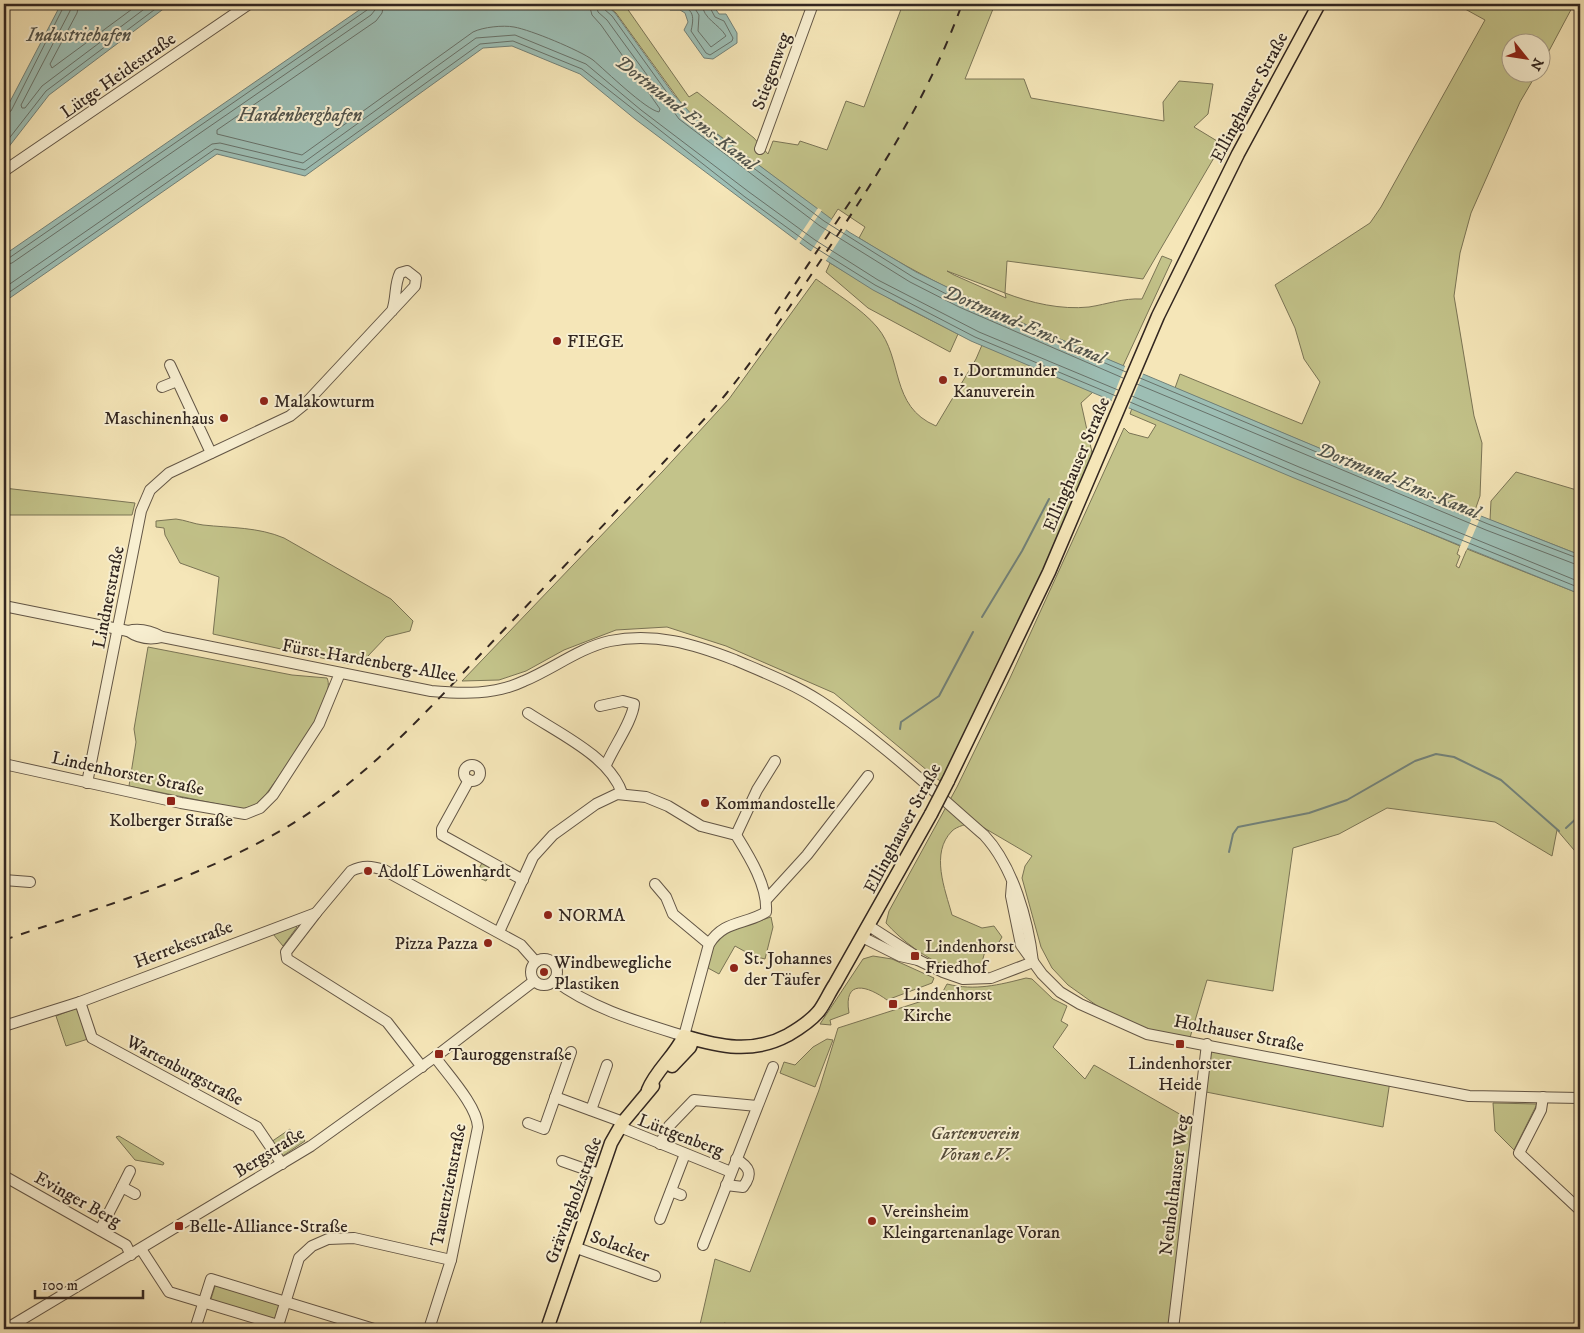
<svg xmlns="http://www.w3.org/2000/svg" width="1584" height="1333" viewBox="0 0 1584 1333" font-family="'IM FELL DW Pica',serif">
<style>
.green{fill:#c3c38a;stroke:#7a7455;fill-rule:evenodd}
.water{fill:#9dbeb4;stroke:#728179}
.pier{fill:#f5e6b8}
.lines{fill:none;stroke-linecap:round;stroke-linejoin:round}
.shore{stroke:#68726a;stroke-width:1}
.stream{stroke:#728179;stroke-width:2}
.minor-casing{stroke:#635646;stroke-width:12}
.major-casing{stroke:#322620;stroke-width:15}
.minor{stroke:#f8efd1;stroke-width:10}
.major{stroke:#f5e6b8;stroke-width:12}
.rail{stroke:#322620;stroke-width:2;stroke-dasharray:9 9;stroke-linecap:butt}
.major-bridge-casing{stroke:#322620;stroke-width:15;stroke-linecap:butt}
.major-bridge{stroke:#f5e6b8;stroke-width:12}
.poi-dot{fill:#8f2418;stroke:#f8efd1;stroke-width:2}
.labels{text-anchor:middle;stroke-width:4;stroke-linejoin:round;paint-order:stroke}
.street-label{font-size:18px;fill:#322620;stroke:#f8efd1}
.poi-label{font-size:18px;fill:#322620;stroke:#f8efd1;text-anchor:start}
.park-label{font-size:18px;font-style:italic;fill:#564d3a;stroke:#f8efd1}
.water-label{font-size:19px;font-style:italic;fill:#52544c;stroke:#f8efd1}
</style>
<rect width="100%" height="100%" fill="#f5e6b8"/>
<filter id="stains"><feTurbulence type="fractalNoise" baseFrequency=".004" numOctaves="4"/><feColorMatrix values="0 0 0 0 .2 0 0 0 0 .09 0 0 0 0 .02 0 0 0 .5 -.17"/></filter>
<radialGradient id="worn" r=".72"><stop offset=".6" stop-color="#630" stop-opacity="0"/><stop offset="1" stop-color="#630" stop-opacity=".3"/></radialGradient>
<g class="green">
<path d="M605 4H624L689 97 697 92 754 138 768 154 773 141 798 145 800 141 827 150 846 101 864 107 903 4H995L965 79H1024L1031 98 1164 121 1163 102 1179 81 1213 84 1208 114 1194 127 1222 144 1143 279 1007 261 1005 293C1031 303 1061 310 1089 307 1108 304 1123 298 1142 299L1162 256 1172 260 1123 366C1033 328 943 291 859 238L865 227 838 209 831 220 827 217 687 111 616 13ZM947 271 1005 293 1006 298 954 275Z"/>
<polygon points="1456,4 1574,4 1542,64 1542,42 1512,42 1512,72 1537,73 1520,102 1471,213 1460,253 1454,296 1474,416 1482,443 1480,496 1474,513 1175,388 1180,374 1302,424 1320,382 1304,359 1295,328 1275,285 1370,223 1381,207 1485,20"/>
<polygon points="830,263 899,304 958,334 950,352 868,308 826,272"/>
<path d="M816 279C835 293 862 309 877 327 904 359 889 406 936 426L976 359 982 345 1093 392 1081 403 1093 457 1042 574 943 778 940 781 834 693 726 646 667 627 616 630 564 650 526 671 499 680 462 681 663 471 729 399Z"/>
<path d="M1132 408 1460 546 1457 554 1460 556 1456 566 1459 568 1467 549 1580 594V857L1557 830 1552 856 1495 822 1387 808 1339 834 1293 848 1273 991 1207 980 1189 1041 1124 1025 1068 985 1052 968 1041 947 1022 878 1025 866 1032 856 974 822C968 824 957 826 952 831 930 853 945 889 952 915L982 928 994 926 1002 937 995 949 985 951 980 970C970 969 960 970 949 967 927 960 901 940 886 923L889 911 957 787 1010 678 1124 428 1129 433 1148 438 1156 425 1130 414Z"/>
<polygon points="1516,472 1580,491 1580,555 1490,520 1491,501"/>
<polygon points="4,488 135,503 132,515 4,515"/>
<path d="M176 519C185 520 194 524 203 525 231 528 258 527 284 538L391 599 413 621 410 631 386 637 367 657 349 664 213 634 219 577 180 563 165 535 164 528 156 527V521Z"/>
<path d="M148 647 292 675 327 678C338 699 278 777 264 797L254 806 242 809 129 786 136 742 134 729Z"/>
<polygon points="482,863 493,869 486,881 475,876"/>
<polygon points="771,917 773,927 765,959 753,956 735,946 719,974 708,968 712,946 725,932"/>
<polygon points="295,925 297,927 283,946 273,934"/>
<path d="M873 956 892 959 934 978 932 983 887 1000C868 986 843 978 849 1013L830 1020 831 1025 820 1024 863 959Z"/>
<path d="M1026 978 1032 979 1053 999 1067 1006 1061 1021 1068 1025 1053 1047 1085 1079 1094 1065 1197 1124 1172 1329H740L737 1326 724 1323 720 1329H699L715 1259 750 1272 819 1090 838 1028 941 995 947 984C975 991 999 985 1026 978Z"/>
<polygon points="77,1008 88,1039 66,1046 56,1016"/>
<polygon points="827,1039 833,1040 815,1087 780,1073 784,1062 795,1065 813,1047"/>
<polygon points="1207,1044 1390,1081 1383,1127 1201,1091"/>
<polygon points="1493,1103 1537,1104 1514,1150 1495,1131"/>
<polygon points="290,1129 294,1135 299,1132 305,1141 281,1157 271,1142"/>
<polygon points="119,1136 164,1163 163,1165 135,1160 116,1137"/>
<polygon points="216,1283 280,1303 274,1321 210,1302"/>
</g>
<g class="water">
<polygon points="61,4 170,4 49,95 4,153 4,113"/>
<polygon points="368,4 605,4 615,13 674,95 694,117 849,232 916,272 1017,321 1481,516 1580,555 1580,594 1294,478 971,341 873,290 808,249 635,119 580,74 512,46 483,48 305,176 217,154 4,302 4,255"/>
<polygon points="665,4 712,4 719,14 726,14 737,33 737,43 713,59 704,58 684,30 688,22 685,13 680,10 670,10"/>
</g>
<g class="pier">
<polygon points="818,208 822,210 798,245 795,242"/>
<polygon points="833,218 847,228 825,262 810,253"/>
<polygon points="1126,364 1144,372 1128,409 1111,402"/>
<polygon points="1475,511 1482,514 1466,551 1459,549"/>
</g>
<g class="lines">
<g class="shore">
<polyline points="71,4 70,11 21,105 22,108 25,108 42,86 151,4"/>
<polyline points="79,4 77,13 50,64 52,68 139,4"/>
<path d="M384 4 382 13 376 21 217 130V134L302 155 473 32C483 27 503 25 514 27 531 30 579 50 593 60 606 71 646 110 659 112L660 109 601 25 592 15 589 4"/>
<polyline points="596,4 598,12 607,20 679,119 820,226 910,282 959,307 1123,378"/>
<polyline points="603,4 604,9 612,16 683,115 824,221 913,277 962,302 1126,372"/>
<path d="M672 4C690 8 696 10 691 31L706 53 710 55 732 41 733 38 724 21 715 17 708 4"/>
<path d="M692 4 699 15 698 31 711 47 726 36C719 24 703 19 702 4"/>
<polyline points="4,114 11,111 65,4"/>
<polyline points="4,145 46,91 162,4"/>
<polyline points="4,259 9,258 367,10 370,4"/>
<polyline points="4,265 12,263 371,15 375,10 376,4"/>
<polyline points="4,288 212,144 220,143 303,163 476,38 515,35 586,64 641,110 749,192 815,240 878,280 979,332 1118,390"/>
<polyline points="4,296 215,149 305,170 480,44 513,41 582,69 745,197 811,245 875,285 975,337 1116,396"/>
<polyline points="1140,378 1488,524 1580,559"/>
<polyline points="1137,384 1486,530 1580,566"/>
<polyline points="1132,396 1299,467 1580,582"/>
<polyline points="1130,402 1296,473 1580,588"/>
</g>
<g class="stream">
<polyline points="982,617 1022,551 1049,499"/>
<polyline points="900,729 901,722 939,696 973,632"/>
<polyline points="1566,828 1580,815"/>
<polyline points="1229,852 1233,834 1238,827 1309,813 1347,800 1415,761 1436,754 1454,757 1501,780 1559,831"/>
</g>
<defs>
<g id="minor">
<polyline points="760,149 813,4"/>
<polyline points="4,171 249,4"/>
<polyline points="170,365 211,453"/>
<polyline points="162,387 177,381"/>
<path d="M4 606 128 631C138 638 150 640 162 637"/>
<path d="M128 631C140 628 151 631 162 637L431 691C463 694 495 695 524 681 553 669 579 648 610 641 654 632 694 644 735 660 763 672 794 684 820 701 879 739 931 789 984 835 1013 866 1028 920 1033 962"/>
<path d="M600 706 623 701 634 704C633 720 613 748 606 765"/>
<path d="M528 713C560 734 610 757 622 793"/>
<polyline points="4,764 181,803 245,814 260,808 273,795 319,724 340,673"/>
<circle cx="472" cy="773" r="8"/>
<polyline points="469,780 442,829 442,835 523,880"/>
<path d="M87 783 141 511 150 490 169 473 290 416 306 403 415 286 416 278 407 271 400 273C394 285 397 297 392 311"/>
<polyline points="736,835 757,790 775,761"/>
<polyline points="4,880 30,882"/>
<polyline points="655,884 666,897 673,914 709,944"/>
<polyline points="1012,884 1011,896 1021,945 1042,974 1060,992 1080,1004 1147,1034 1469,1096 1580,1098"/>
<polyline points="766,900 807,855 868,776"/>
<polyline points="316,913 286,952 287,959 387,1022 422,1067"/>
<polyline points="869,926 914,955 918,960"/>
<path d="M499 932 533 857 553 835 596 804 617 794 646 797 668 806 701 826 736 835C749 856 768 886 766 912 745 925 724 920 709 944L684 1036C639 1022 592 1009 554 980"/>
<polyline points="862,937 900,956 918,960 943,972 963,979 991,978 1033,962"/>
<circle cx="544" cy="972" r="13"/>
<polyline points="80,1002 92,1038 257,1127 282,1164"/>
<path d="M4 1026 80 1002 316 913 351 871C363 865 372 866 384 870L521 945 536 962"/>
<polyline points="555,1097 623,1122"/>
<polyline points="1543,1097 1541,1110 1519,1153 1580,1210"/>
<polyline points="591,1110 607,1065"/>
<polyline points="528,1123 544,1129 571,1052"/>
<polyline points="620,1127 731,1172"/>
<polyline points="660,1144 669,1126 694,1100 757,1106"/>
<polyline points="562,1161 599,1174"/>
<polyline points="4,1176 126,1245 131,1255"/>
<path d="M726 1185 743 1187C753 1174 750 1167 736 1159"/>
<polyline points="122,1187 130,1171"/>
<polyline points="671,1191 681,1195"/>
<polyline points="660,1219 685,1154"/>
<polyline points="100,1230 122,1187 135,1194"/>
<polyline points="703,1245 773,1067"/>
<polyline points="574,1247 655,1276"/>
<polyline points="141,1249 169,1292 278,1325"/>
<polyline points="6,1329 311,1146 435,1057 534,981"/>
<polyline points="195,1329 211,1279 374,1329"/>
<polyline points="277,1329 299,1258 312,1246 328,1239 354,1238 451,1260"/>
<path d="M429 1329 451 1260 478 1127C477 1106 448 1075 435 1057"/>
<polyline points="1173,1329 1207,1044"/>
</g>
<g id="major">
<polyline points="948,781 1049,572 1158,316 1238,154 1319,4"/>
<polyline points="672,1066 690,1047 693,1039"/>
<path d="M648 1090C656 1070 674 1057 684 1036 720 1047 753 1054 788 1035 800 1028 811 1021 819 1011 825 1003 829 993 835 984L931 814"/>
<polyline points="547,1329 611,1143 623,1122 653,1086"/>
</g>
</defs>
<use href="#minor" class="minor-casing"/>
<use href="#major" class="major-casing"/>
<use href="#minor" class="minor"/>
<use href="#major" class="major"/>
<g class="rail">
<polyline points="775,314 864,181"/>
<path d="M4 940C98 908 195 880 282 830 359 785 418 721 478 657 539 593 600 528 662 464 683 441 706 419 726 394 766 344 801 290 837 236 886 162 932 88 962 4"/>
</g>
<defs>
<polyline id="major-bridge" points="931,814 948,781"/>
</defs>
<use href="#major-bridge" class="major-bridge-casing"/>
<use href="#major-bridge" class="major-bridge"/>
</g>
<g class="poi-dot">
<circle cx="557" cy="341" r="5"/>
<circle cx="943" cy="380" r="5"/>
<circle cx="264" cy="401" r="5"/>
<circle cx="224" cy="418" r="5"/>
<rect x="166" y="796" width="10" height="10" rx="2.5"/>
<circle cx="705" cy="803" r="5"/>
<circle cx="368" cy="871" r="5"/>
<circle cx="548" cy="915" r="5"/>
<circle cx="488" cy="943" r="5"/>
<rect x="910" y="951" width="10" height="10" rx="2.5"/>
<circle cx="734" cy="968" r="5"/>
<circle cx="544" cy="972" r="5"/>
<rect x="888" y="999" width="10" height="10" rx="2.5"/>
<rect x="1175" y="1039" width="10" height="10" rx="2.5"/>
<rect x="434" y="1049" width="10" height="10" rx="2.5"/>
<circle cx="872" cy="1221" r="5"/>
<rect x="174" y="1221" width="10" height="10" rx="2.5"/>
</g>
<g class="labels">
<g class="street-label">
<text transform="translate(771 71) rotate(-70)" y="6">Stiegenweg</text>
<text transform="translate(118 75) rotate(-35)" y="6">Lütge Heidestraße</text>
<text transform="translate(1249 97) rotate(-62)" y="6">Ellinghauser Straße</text>
<text transform="translate(1076 464) rotate(-67)" y="6">Ellinghauser Straße</text>
<text transform="translate(108 597) rotate(-79)" y="6">Lindnerstraße</text>
<text transform="translate(369 660) rotate(10)" y="6">Fürst-Hardenberg-Allee</text>
<text transform="translate(128 773) rotate(12)" y="6">Lindenhorster Straße</text>
<text transform="translate(902 828) rotate(-62)" y="6">Ellinghauser Straße</text>
<text transform="translate(183 944) rotate(-21)" y="6">Herrekestraße</text>
<text transform="translate(1239 1033) rotate(11)" y="6">Holthauser Straße</text>
<text transform="translate(185 1070) rotate(28)" y="6">Wartenburgstraße</text>
<text transform="translate(681 1135) rotate(21)" y="6">Lüttgenberg</text>
<text transform="translate(269 1152) rotate(-32)" y="6">Bergstraße</text>
<text transform="translate(448 1185) rotate(-79)" y="6">Tauentzienstraße</text>
<text transform="translate(1174 1185) rotate(-83)" y="6">Neuholthauser Weg</text>
<text transform="translate(78 1199) rotate(29)" y="6">Evinger Berg</text>
<text transform="translate(573 1200) rotate(-70)" y="6">Grävingholzstraße</text>
<text transform="translate(620 1246) rotate(20)" y="6">Solacker</text>
</g>
<g class="poi-label">
<text x="567" y="347">FIEGE</text>
<text x="953" y="376">1. Dortmunder<tspan x="953" dy="21">Kanuverein</tspan></text>
<text x="274" y="407">Malakowturm</text>
<text x="214" y="424" text-anchor="end">Maschinenhaus</text>
<text x="715" y="809">Kommandostelle</text>
<text x="171" y="826" text-anchor="middle">Kolberger Straße</text>
<text x="378" y="877">Adolf Löwenhardt</text>
<text x="558" y="921">NORMA</text>
<text x="478" y="949" text-anchor="end">Pizza Pazza</text>
<text x="925" y="952">Lindenhorst<tspan x="925" dy="21">Friedhof</tspan></text>
<text x="744" y="964">St. Johannes<tspan x="744" dy="21">der Täufer</tspan></text>
<text x="554" y="968">Windbewegliche<tspan x="554" dy="21">Plastiken</tspan></text>
<text x="903" y="1000">Lindenhorst<tspan x="903" dy="21">Kirche</tspan></text>
<text x="449" y="1060">Tauroggenstraße</text>
<text x="1180" y="1069" text-anchor="middle">Lindenhorster<tspan x="1180" dy="21">Heide</tspan></text>
<text x="882" y="1217">Vereinsheim<tspan x="882" dy="21">Kleingartenanlage Voran</tspan></text>
<text x="189" y="1232">Belle-Alliance-Straße</text>
</g>
<g class="park-label">
<text x="975" y="1139">Gartenverein<tspan x="975" dy="21">Voran e.V.</tspan></text>
</g>
<g class="water-label">
<text x="79" y="41">Industriehafen</text>
<text transform="translate(687 112) rotate(38)" y="7">Dortmund-Ems-Kanal</text>
<text x="300" y="121">Hardenberghafen</text>
<text transform="translate(1025 324) rotate(23)" y="7">Dortmund-Ems-Kanal</text>
<text transform="translate(1399 480) rotate(22)" y="7">Dortmund-Ems-Kanal</text>
</g>
</g>
<rect width="1584" height="1333" fill="none" stroke="#f5e6b8" stroke-width="20"/>
<rect x="5" y="5" width="1574" height="1323" fill="none" stroke="#322620" stroke-width="2.5"/>
<rect x="10" y="10" width="1564" height="1313" fill="none" stroke="#322620"/>
<g transform="translate(1526 58) rotate(120)"><circle r="24" fill="#f8efd1" stroke="#a99f8a"/>
<path d="M0-4L9 19L0 12L-9 19Z" fill="#8f2418"/>
<text y="-8" font-size="14" font-weight="bold" text-anchor="middle" fill="#322620">N</text>
</g>
<path d="M35 1290v8h108v-8" fill="none" stroke="#322620" stroke-width="2.5"/>
<text x="42" y="1290" font-size="15" fill="#322620" stroke="#f8efd1" stroke-width="4" paint-order="stroke">100 m</text>
<rect width="100%" height="100%" filter="url(#stains)"/>
<rect width="100%" height="100%" fill="url(#worn)"/>
</svg>
